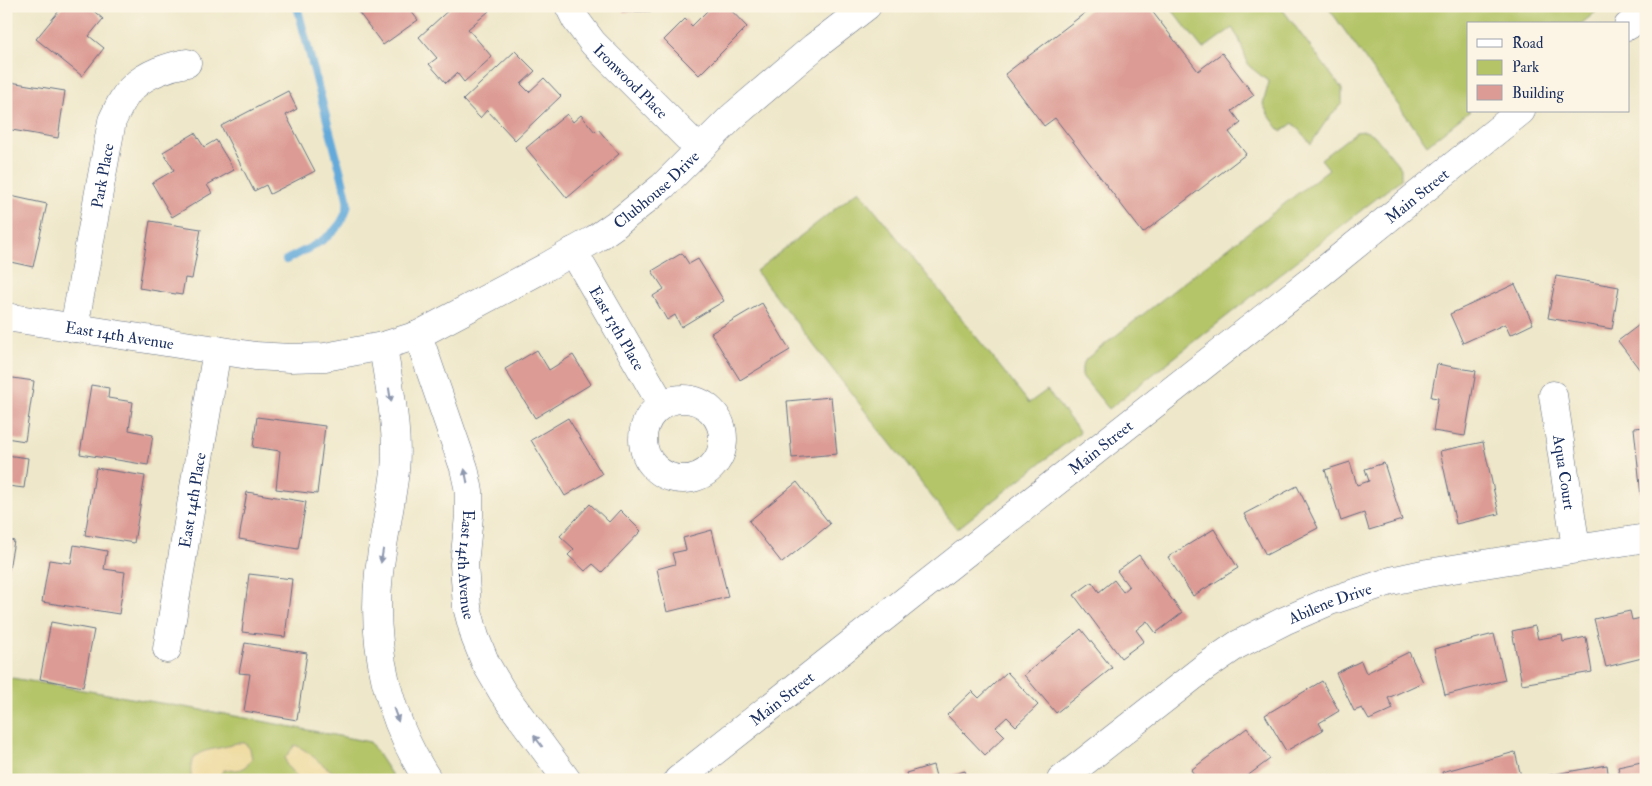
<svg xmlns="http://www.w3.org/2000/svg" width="1652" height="786" viewBox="0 0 1652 786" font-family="'IM FELL Double Pica',serif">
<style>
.green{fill:#b4c467;stroke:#687a62}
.sand{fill:#eeda9e;stroke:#84847e}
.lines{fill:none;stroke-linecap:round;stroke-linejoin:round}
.stream{stroke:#63aada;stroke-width:8}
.building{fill:#dc9b94}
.street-casing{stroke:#656f83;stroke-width:29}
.secondary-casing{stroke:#656f83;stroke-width:29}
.street{stroke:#fff;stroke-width:28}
.secondary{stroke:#fff;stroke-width:28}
.oneway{fill:#8d97ae}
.labels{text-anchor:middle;stroke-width:5;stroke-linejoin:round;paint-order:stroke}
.street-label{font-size:16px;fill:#1b2f5e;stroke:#fcf5e5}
</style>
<rect width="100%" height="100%" fill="#fcf5e5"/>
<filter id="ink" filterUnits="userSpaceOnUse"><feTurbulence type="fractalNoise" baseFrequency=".02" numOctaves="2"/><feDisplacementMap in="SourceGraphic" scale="10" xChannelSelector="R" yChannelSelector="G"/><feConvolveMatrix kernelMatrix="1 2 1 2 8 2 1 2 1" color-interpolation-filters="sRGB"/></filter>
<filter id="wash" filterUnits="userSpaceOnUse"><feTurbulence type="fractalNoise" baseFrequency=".0096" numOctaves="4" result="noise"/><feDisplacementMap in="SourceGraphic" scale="20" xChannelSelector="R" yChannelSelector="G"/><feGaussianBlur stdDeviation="1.12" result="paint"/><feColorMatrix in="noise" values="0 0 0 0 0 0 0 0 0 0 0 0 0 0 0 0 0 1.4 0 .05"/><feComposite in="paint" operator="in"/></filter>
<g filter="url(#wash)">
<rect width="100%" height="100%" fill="#eee7c9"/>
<g class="green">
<polygon points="1169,6 1280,6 1342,89 1342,103 1324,124 1311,144 1293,123 1281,132 1268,114 1263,104 1269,82 1249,66 1239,39 1232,28 1203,49"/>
<polygon points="1327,6 1603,6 1581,24 1468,24 1468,111 1470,111 1427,145"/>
<polygon points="1365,131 1374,135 1401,168 1401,179 1109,409 1082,376 1082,367 1086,359 1329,169 1321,159 1356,132"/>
<polygon points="859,190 1029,403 1047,390 1080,432 957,529 756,271"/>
<polygon points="6,677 214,712 370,742 395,780 6,780"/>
</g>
<g class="sand">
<path d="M236 743H245L250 749 252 759C244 770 238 771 224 770L216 780H192C184 744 215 753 236 743Z"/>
<path d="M295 745C307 750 313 757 322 764 329 770 335 772 341 780H300L287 766 285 758Z"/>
</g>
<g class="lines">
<path class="stream" d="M286 260C309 248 341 236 347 208 349 201 345 191 344 185L297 6"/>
</g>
<g id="blocks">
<g class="building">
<polygon points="63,6 88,6 103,19 89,36 104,48 82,76 36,39"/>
<polygon points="354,6 407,6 418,20 383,45"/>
<polygon points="453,6 485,6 489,11 468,29 492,57 464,82 457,73 446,83 429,64 437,58 419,37"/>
<polygon points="623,6 654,6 654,11 623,12"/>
<polygon points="712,6 727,6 747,27 699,75 664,40 685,19 692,26"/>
<polygon points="1094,6 1148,6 1198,71 1222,53 1254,95 1232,111 1241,123 1229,132 1246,154 1143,233 1055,118 1044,126 1005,74"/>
<polygon points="515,51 535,71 521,84 529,92 544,78 561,96 515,140 487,110 480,118 463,100"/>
<polygon points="10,82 65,91 58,138 6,129 6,106"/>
<polygon points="288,91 297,109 286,115 315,171 270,194 266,185 254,191 221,126"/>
<polygon points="567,114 573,122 581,115 595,132 598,129 619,154 567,198 526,148"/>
<polygon points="195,133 204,147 216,140 234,170 207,185 212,193 172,217 152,183 174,170 163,152"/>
<polygon points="6,195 47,204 33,267 6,261"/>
<polygon points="150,221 201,229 192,279 185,278 182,295 139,288"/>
<polygon points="682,253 689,264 698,259 724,301 681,327 675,315 667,320 653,296 664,289 652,271"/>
<polygon points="1556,276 1619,287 1612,329 1548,318"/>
<polygon points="1515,284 1533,324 1510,335 1505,324 1463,343 1450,314"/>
<polygon points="762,303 790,350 740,380 711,333"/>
<polygon points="1643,322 1646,326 1646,378 1618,341"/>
<polygon points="537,350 549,370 573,355 591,384 535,418 505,369"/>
<polygon points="1437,364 1476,371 1465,436 1433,431 1438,398 1431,397"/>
<polygon points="6,377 34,381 25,441 6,438"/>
<polygon points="91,385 109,388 108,398 133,402 129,430 153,435 148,465 80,454"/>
<polygon points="831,397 837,454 792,458 787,401"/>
<polygon points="257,417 325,426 317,494 276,489 280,451 253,447"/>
<polygon points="568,418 602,474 565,496 531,440"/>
<polygon points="1646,427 1646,494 1641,495 1634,428"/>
<polygon points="1483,442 1499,514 1456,524 1440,451"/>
<polygon points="6,455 28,458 24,488 8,486 6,492"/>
<polygon points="1350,462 1357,485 1369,481 1365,469 1384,463 1402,520 1369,530 1364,513 1341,521 1325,470"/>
<polygon points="96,468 145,476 134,543 85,535"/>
<polygon points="797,482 830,524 782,563 749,521"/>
<polygon points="1297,486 1318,528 1266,555 1244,514"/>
<polygon points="247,492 306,502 298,549 239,539"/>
<polygon points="590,504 609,522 620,510 641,531 602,572 593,564 585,571 568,555 574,549 560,536"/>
<polygon points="1214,529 1238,568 1193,596 1168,557"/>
<polygon points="712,530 728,597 667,612 657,569 675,564 672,553 686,550 683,538"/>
<polygon points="6,539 14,541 7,580 6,580"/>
<polygon points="74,545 107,551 104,569 125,572 119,614 42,602 49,560 71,563"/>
<polygon points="1139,555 1182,613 1156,633 1147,621 1136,630 1144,641 1121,658 1074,595 1092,582 1099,592 1114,580 1123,592 1129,587 1117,571"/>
<polygon points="249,574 292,579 285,637 242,632"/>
<polygon points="1630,611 1632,620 1646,617 1646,657 1606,667 1594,619"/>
<polygon points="51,622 94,630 83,687 40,679"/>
<polygon points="1535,626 1538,639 1562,635 1563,642 1586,637 1592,672 1522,684 1512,631"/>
<polygon points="1081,629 1112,668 1056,713 1024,675"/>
<polygon points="1494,634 1505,680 1445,695 1434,649"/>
<polygon points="245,643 307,653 297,720 244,711 250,674 239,673"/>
<polygon points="1409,652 1423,682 1388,698 1393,709 1369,720 1362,708 1354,711 1336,673 1361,661 1366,673"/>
<polygon points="1007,672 1038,705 1016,726 1007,717 996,727 1005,736 985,755 947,715 972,691 979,698"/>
<polygon points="1322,681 1339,711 1319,723 1323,730 1286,751 1265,715"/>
<polygon points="1247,728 1270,759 1242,780 1198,780 1191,770"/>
<polygon points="1515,752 1522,780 1444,780 1442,772"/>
<polygon points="1646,761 1646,780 1621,780 1618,767"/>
<polygon points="933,765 937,780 908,780 906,773"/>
<polygon points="1607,765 1609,780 1533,780 1532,778"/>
<polygon points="965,771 968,780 938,780 937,779"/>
</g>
</g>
</g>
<g filter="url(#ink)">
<use href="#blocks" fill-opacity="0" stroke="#656f83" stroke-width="1"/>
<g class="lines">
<defs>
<g id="street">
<path id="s1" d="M569 6 576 20 593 43 699 149"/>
<path id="s2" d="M573 251 662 405"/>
<path id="s3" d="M6 317 255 356 290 358 325 357 383 346 418 335 546 267 595 239 615 225 663 186 731 118 814 47 867 6"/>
<path id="s4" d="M74 328 112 121C118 109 123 96 133 87 146 74 169 66 187 63"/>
<path id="s5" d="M418 335 464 468 469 491V516L464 564 467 607 475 637 486 664 503 693 567 780"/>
<path d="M383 346C389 388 399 429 395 471 391 505 383 539 379 573 371 644 388 719 428 780"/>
<path id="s6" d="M1553 395 1576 548"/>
<circle cx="683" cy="439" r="40"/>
<path id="s7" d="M167 649 217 350"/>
<path id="s8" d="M1061 780 1205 667 1237 645 1284 621 1330 601 1391 581 1428 573 1646 538"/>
</g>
<g id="secondary">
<polyline points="1628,26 1646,12"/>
<path id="s9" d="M678 780 1327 268 1521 111"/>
</g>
</defs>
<use href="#street" class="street-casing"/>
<use href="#secondary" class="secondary-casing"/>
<use href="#street" class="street"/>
<use href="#secondary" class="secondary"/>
</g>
<defs><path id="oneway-solid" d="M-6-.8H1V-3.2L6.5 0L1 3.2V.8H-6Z" transform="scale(1.25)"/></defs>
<g class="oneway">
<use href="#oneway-solid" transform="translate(390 395) rotate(81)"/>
<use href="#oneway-solid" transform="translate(466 476) rotate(-101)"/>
<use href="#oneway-solid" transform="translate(382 556) rotate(99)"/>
<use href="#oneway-solid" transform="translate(396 715) rotate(70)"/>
<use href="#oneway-solid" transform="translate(538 741) rotate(-127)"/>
</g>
</g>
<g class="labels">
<g class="street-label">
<text dy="6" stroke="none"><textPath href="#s1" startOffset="98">Ironwood Place</textPath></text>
<text dy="6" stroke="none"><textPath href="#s4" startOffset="155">Park Place</textPath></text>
<text dy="6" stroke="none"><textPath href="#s3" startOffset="698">Clubhouse Drive</textPath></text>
<text dy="6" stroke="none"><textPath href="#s9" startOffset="942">Main Street</textPath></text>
<text dy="6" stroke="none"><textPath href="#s2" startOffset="89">East 13th Place</textPath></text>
<text dy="6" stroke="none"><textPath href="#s3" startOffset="115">East 14th Avenue</textPath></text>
<text dy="6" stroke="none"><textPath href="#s9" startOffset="538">Main Street</textPath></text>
<text dy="6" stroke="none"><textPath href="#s6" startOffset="78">Aqua Court</textPath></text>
<text dy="6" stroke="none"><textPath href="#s7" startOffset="151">East 14th Place</textPath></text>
<text dy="6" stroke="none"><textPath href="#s5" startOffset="238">East 14th Avenue</textPath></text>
<text dy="6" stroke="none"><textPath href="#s8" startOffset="324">Abilene Drive</textPath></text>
<text dy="6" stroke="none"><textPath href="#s9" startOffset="132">Main Street</textPath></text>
</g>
</g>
<rect width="1652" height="786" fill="none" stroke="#fcf5e5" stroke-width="25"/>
<rect x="1467" y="22" width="162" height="90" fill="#fcf5e5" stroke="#a2a6af"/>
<rect x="1477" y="39" width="25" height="8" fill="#ffffff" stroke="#a2a6af"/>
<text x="1512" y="48" font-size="15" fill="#1b2f5e">Road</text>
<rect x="1477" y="60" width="25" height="15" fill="#b4c467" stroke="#a2a6af"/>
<text x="1512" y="72" font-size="15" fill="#1b2f5e">Park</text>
<rect x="1477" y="85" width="25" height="15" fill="#dc9b94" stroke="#a2a6af"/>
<text x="1512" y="98" font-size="15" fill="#1b2f5e">Building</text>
</svg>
